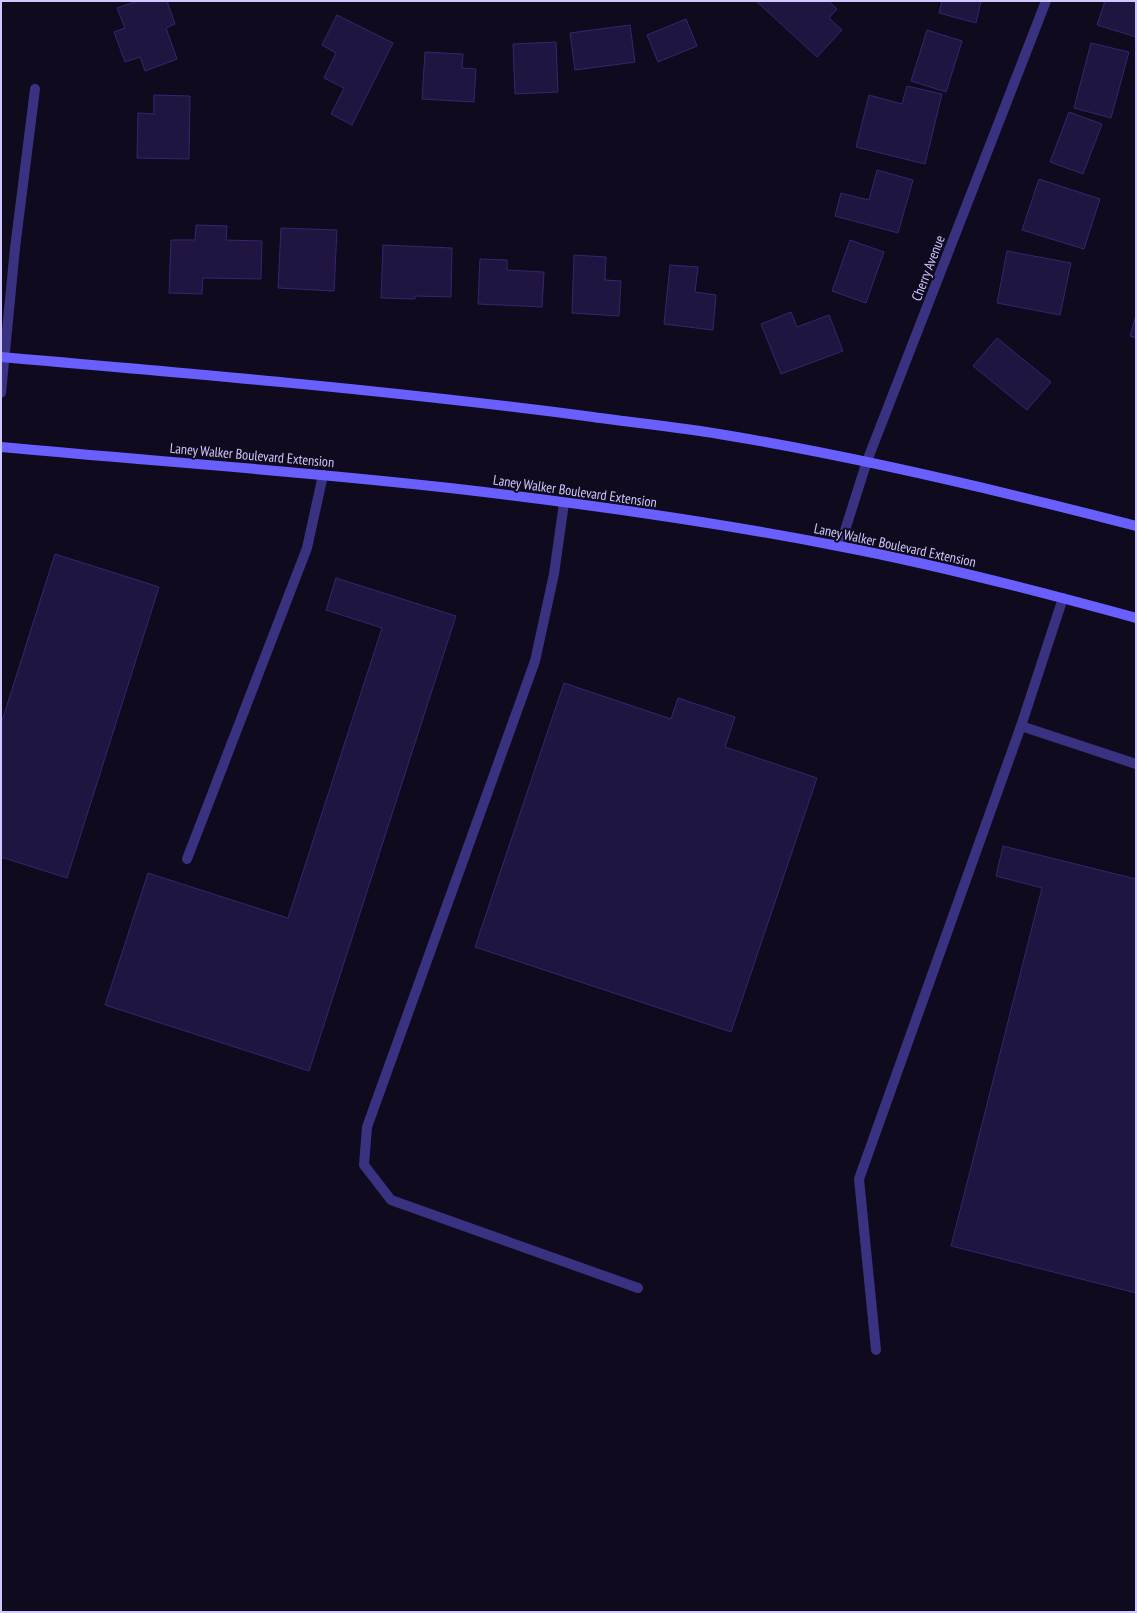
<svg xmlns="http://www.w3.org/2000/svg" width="1137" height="1613" viewBox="0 0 1137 1613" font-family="'PT Sans Narrow',sans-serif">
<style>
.building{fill:#201541;stroke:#37256e}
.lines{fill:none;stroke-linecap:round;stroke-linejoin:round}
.service{stroke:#383281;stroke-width:10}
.minor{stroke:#383281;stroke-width:10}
.secondary{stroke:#695fff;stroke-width:10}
.labels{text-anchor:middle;stroke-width:4;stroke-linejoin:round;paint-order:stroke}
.street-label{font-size:14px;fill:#d0c8ff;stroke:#0f0a1e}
</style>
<rect width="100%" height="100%" fill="#0f0a1e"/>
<g class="building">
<polygon points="138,1 167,1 175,24 166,28 177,59 145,71 140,57 125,62 114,32 125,28 117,8"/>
<polygon points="756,1 828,1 837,9 829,18 842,30 817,57"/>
<polygon points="942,1 981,1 976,23 939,13"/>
<polygon points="1105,1 1136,1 1136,37 1097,25"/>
<polygon points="337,15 393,43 352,125 331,114 344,88 324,78 336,53 322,45"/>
<polygon points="686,19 697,46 658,62 647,35"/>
<polygon points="630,25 635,62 575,70 570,33"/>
<polygon points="927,30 962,41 946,92 911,81"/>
<polygon points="556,42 558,92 515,94 513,44"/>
<polygon points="1091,43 1129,52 1111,118 1074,108"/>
<polygon points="425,52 463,54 462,68 476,69 474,102 422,99"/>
<polygon points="907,86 942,94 925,164 856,147 869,95 902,104"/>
<polygon points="154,95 190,96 189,159 137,158 138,113 154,114"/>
<polygon points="1069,112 1102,124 1083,174 1050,162"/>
<polygon points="877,170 913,180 898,233 835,216 841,193 869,200"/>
<polygon points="1039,179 1100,199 1084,249 1022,230"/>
<polygon points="196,225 227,226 226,240 262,241 261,279 203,278 202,294 169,293 171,240 195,240"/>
<polygon points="281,228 337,230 334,291 278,288"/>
<polygon points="850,240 884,252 866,303 832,291"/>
<polygon points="383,245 452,248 451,297 415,296 415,299 381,298"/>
<polygon points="1007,251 1071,263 1060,315 997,303"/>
<polygon points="574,255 606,257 605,280 621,281 619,316 572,313"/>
<polygon points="480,259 507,260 507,270 544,272 542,307 478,304"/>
<polygon points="670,265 698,267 695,292 716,295 713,330 664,324"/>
<polygon points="791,312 797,327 829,315 843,351 781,374 761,324"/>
<polygon points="1136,315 1136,338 1130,336"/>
<polygon points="997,338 1051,382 1027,410 973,366"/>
<polygon points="55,554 159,587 67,878 1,857 1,724"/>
<polygon points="336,578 456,616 309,1071 105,1005 148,873 288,918 382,628 326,610"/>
<polygon points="564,683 671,719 678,698 735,717 725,747 817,778 731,1032 475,947"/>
<polygon points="1003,846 1136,879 1136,1293 951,1246 1042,888 996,876"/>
</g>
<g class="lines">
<g class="service">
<polyline points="564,503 554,574 535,661 367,1127 364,1165 391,1200 638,1288"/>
<polyline points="1063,598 1021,726 1136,764"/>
<polyline points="187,859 307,548 323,475"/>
<polyline points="876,1350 859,1179 1021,726"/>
</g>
<g class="minor">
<polyline points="1,393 15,248 35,89"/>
<polyline points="840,546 867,461 1046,1"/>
</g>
<g class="secondary">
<path d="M1 357C198 374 396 391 593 417 635 423 677 427 719 434 859 457 998 490 1136 526"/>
<path d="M1 447C151 461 300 471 450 488 580 503 710 521 838 546 939 565 1038 591 1136 618"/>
</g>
</g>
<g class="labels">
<g class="street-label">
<text transform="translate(928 268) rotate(-69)" y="5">Cherry Avenue</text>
<text transform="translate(252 455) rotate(5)" y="5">Laney Walker Boulevard Extension</text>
<text transform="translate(575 491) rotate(8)" y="5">Laney Walker Boulevard Extension</text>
<text transform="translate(895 545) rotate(12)" y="5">Laney Walker Boulevard Extension</text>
</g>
</g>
<rect width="1137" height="1613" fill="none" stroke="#d0c8ff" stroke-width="4"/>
</svg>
